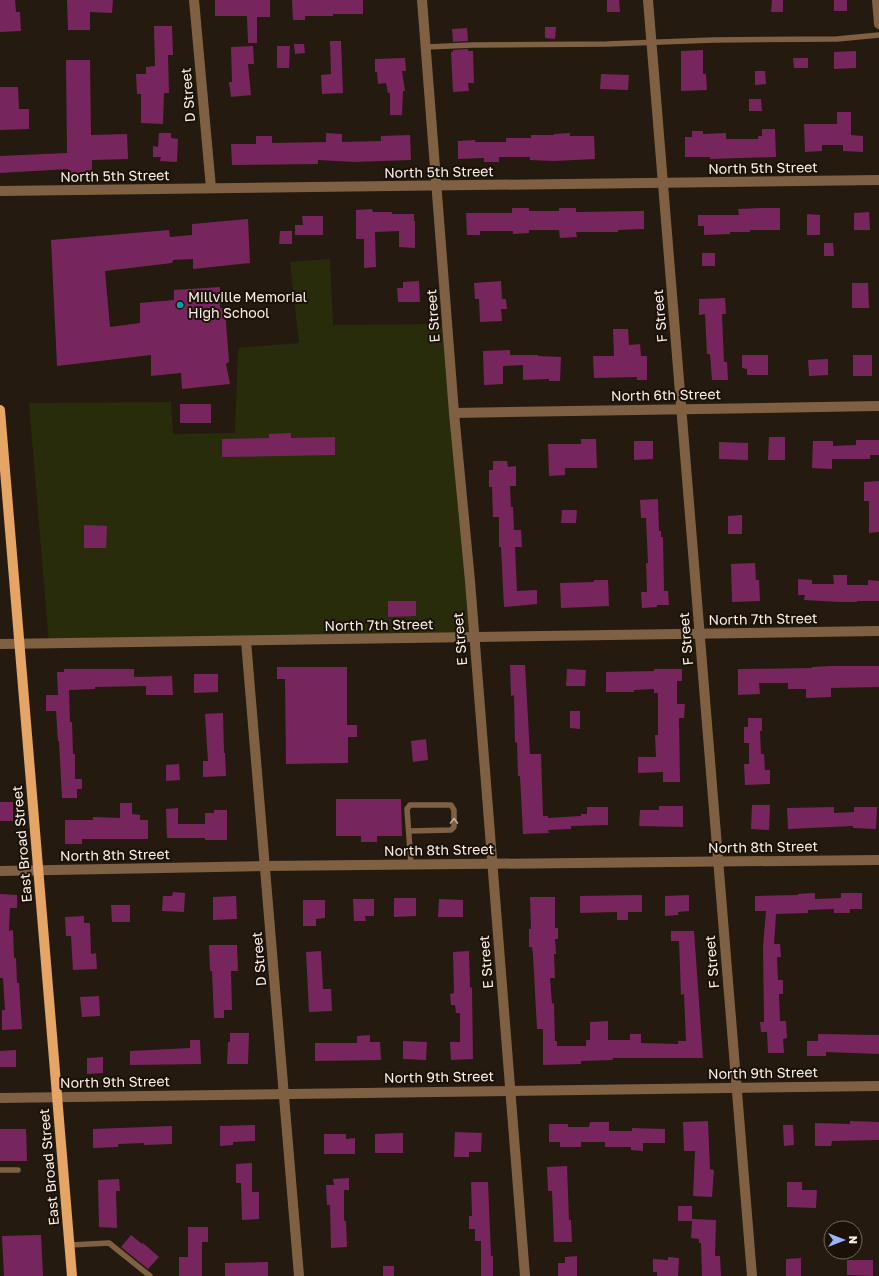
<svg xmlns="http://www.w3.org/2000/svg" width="879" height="1276" viewBox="0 0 879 1276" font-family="'Golos Text',sans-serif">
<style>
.green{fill:#292c0b}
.building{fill:#76265d}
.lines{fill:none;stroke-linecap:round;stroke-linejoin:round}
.lane{stroke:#7f6043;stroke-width:5.5}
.street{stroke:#7f6043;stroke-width:10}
.primary{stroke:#e4a566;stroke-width:10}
.oneway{stroke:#c2af9e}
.culture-dot{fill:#0f9aa8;stroke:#1b1107;stroke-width:1.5}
.labels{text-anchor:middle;stroke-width:4;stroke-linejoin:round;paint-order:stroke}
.street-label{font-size:14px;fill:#f8f0e9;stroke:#1b1107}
.poi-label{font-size:14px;fill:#f8f0e9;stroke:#1b1107;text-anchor:start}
</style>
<rect width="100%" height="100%" fill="#251a0f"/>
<polygon class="green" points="330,259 333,325 443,324 471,637 49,644 29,403 171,402 173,434 235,433 238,348 299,343 290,262"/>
<g class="building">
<polygon points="0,0 15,0 16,12 20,12 21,31 0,32"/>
<polygon points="67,0 113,0 112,13 90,12 90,30 68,30"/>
<polygon points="215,0 270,0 270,17 257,17 257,43 248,43 247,16 215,16"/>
<polygon points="292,0 363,0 363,14 333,14 333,16 305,16 305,20 293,20"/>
<polygon points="607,0 619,0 620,12 607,12"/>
<polygon points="772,0 783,0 783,12 771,12"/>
<rect x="834" y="0" width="13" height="11"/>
<polygon points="154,26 172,26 173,55 168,55 169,93 164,93 163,124 141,123 141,94 137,94 136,74 146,74 146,67 155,66"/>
<polygon points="545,27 556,27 555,39 545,38"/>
<polygon points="467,28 468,41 453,42 452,29"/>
<polygon points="330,41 341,41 343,93 322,94 321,75 331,74"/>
<polygon points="294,44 304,44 305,53 295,54"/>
<polygon points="253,46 254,64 248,64 251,95 231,97 229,82 232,82 231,47"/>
<polygon points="277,46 290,46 289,68 277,68"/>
<polygon points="468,49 468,51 473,51 474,83 468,83 469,91 453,92 451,52 453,52 453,50"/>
<polygon points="703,50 703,74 706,74 707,90 681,91 681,51"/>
<polygon points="856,51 856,68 834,69 834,52"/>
<polygon points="405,58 406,71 402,71 405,91 403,91 402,115 390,115 390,93 388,93 386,83 378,84 377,72 375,72 375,59"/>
<polygon points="793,58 808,58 808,68 794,68"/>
<polygon points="66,60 90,60 91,135 127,134 128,159 92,160 92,173 68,173 68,169 0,173 0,156 67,153"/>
<polygon points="755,71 765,71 766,84 755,85"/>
<polygon points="601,74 629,75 628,90 600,89"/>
<polygon points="0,87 18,87 19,109 29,109 29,129 0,130"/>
<polygon points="749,99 761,99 762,111 749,111"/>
<polygon points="837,112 851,112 851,135 863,136 863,152 843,151 843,145 822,145 822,151 805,152 804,124 837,124"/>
<polygon points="762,129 775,129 776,157 710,159 710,157 685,157 685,137 692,137 692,131 703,131 703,134 726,133 726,139 758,139 758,136 762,136"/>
<polygon points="159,133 171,133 171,138 178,139 177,162 160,161 161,157 153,157 153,146 158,147"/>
<polygon points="326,133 342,134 342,142 381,141 381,136 410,135 411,160 354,162 318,160 318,164 232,165 231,144 256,144 256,136 272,136 272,143 326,142"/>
<polygon points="570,133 570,136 594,136 595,159 554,161 530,160 530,157 499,157 499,162 484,162 484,158 458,159 458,141 475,140 475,142 506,142 506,138 531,138 531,135 554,135 554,134"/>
<polygon points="512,208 529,208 529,211 559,211 559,208 576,208 576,212 644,211 644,229 618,230 618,232 576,232 577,237 560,238 559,230 529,230 529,233 513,234 513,231 480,231 480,235 467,235 466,213 512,213"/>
<polygon points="762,208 780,208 780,230 750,230 750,232 730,232 730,234 704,235 704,226 698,226 698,215 739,215 738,209"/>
<polygon points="372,209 373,212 392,212 392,214 414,214 414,221 415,221 415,248 399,247 399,231 375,232 376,267 364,268 364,239 356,239 356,210"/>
<polygon points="869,212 870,230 854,230 854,213"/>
<polygon points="807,214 820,215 820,235 807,235"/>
<polygon points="302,216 323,216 323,235 295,235 295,225 303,225"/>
<polygon points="248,219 250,263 193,269 193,259 173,260 172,263 105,271 110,327 140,323 140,303 174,300 174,290 220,287 220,308 225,309 229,362 226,364 230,384 182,389 181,373 151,376 151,355 57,366 51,240 169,230 170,237 192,235 192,224"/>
<polygon points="280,231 292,231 292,244 279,244"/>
<polygon points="824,243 833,243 834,256 824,256"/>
<rect x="702" y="253" width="13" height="13"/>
<polygon points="419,281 420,302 398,302 397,288 403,288 403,282"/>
<polygon points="501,281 502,299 506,299 507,309 501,309 502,321 480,322 479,299 475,299 474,283"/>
<polygon points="852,283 868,283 869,308 852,308"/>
<polygon points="725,298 726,314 722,314 724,362 727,362 728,380 712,380 710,354 707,354 705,314 699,315 699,299"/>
<polygon points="613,329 628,329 629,345 640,344 641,356 647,356 647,380 637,380 637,377 594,378 593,356 614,356"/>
<polygon points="510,350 510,355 538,355 538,356 561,357 560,381 549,381 549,379 523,380 523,365 503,366 503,384 484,385 483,351"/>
<polygon points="742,355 768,355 768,375 747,375 747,369 742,368"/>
<rect x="853" y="355" width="19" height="21"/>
<polygon points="828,359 828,375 809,376 808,360"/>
<rect x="180" y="404" width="31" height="19"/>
<polygon points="291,433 291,438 335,437 335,455 222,457 222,439 269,438 269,434"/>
<polygon points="769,437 785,437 785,460 768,460"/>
<polygon points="581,439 596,439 597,468 565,468 565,475 549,476 548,444 581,444"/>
<polygon points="856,440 879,440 879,455 870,455 870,459 832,459 832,469 812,468 813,441 833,441 833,446 856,445"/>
<polygon points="634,441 653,441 653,459 634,460"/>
<polygon points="719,442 748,443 748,460 719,459"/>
<polygon points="493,461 507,461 508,467 516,466 516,486 510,486 511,507 513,507 514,530 521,530 522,547 515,547 517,591 537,590 537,604 504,607 501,547 499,547 499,517 493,517 492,487 489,487 489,470 493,470"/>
<polygon points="879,481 879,532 869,533 869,501 864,501 864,482"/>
<polygon points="658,499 659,531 661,531 661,537 663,537 664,591 668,591 669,605 657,605 657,607 642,608 641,592 647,592 646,563 648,563 646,518 641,518 640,500"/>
<polygon points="562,510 577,510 576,523 561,523"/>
<polygon points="742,515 742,534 728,534 728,516"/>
<polygon points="84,525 107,526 106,548 84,548"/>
<polygon points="755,563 756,580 759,580 760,601 732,602 731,564"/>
<polygon points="833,575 847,575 847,585 868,585 868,580 879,581 879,601 857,601 857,602 840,602 804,600 805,595 798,595 798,579 812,580 812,584 834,584"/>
<polygon points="594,580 608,580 609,606 561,608 560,583 594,582"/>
<polygon points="388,601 416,601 416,616 388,617"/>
<polygon points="510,665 525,665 530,754 541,754 543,816 548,816 548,818 581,816 581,814 587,814 587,807 608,807 608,825 571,826 571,829 548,830 549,833 523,834 520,776 518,776 517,742 515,743 514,695 511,696"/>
<polygon points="830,666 879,666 879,687 831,688 831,697 806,698 806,689 788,689 788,683 759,683 760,694 738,695 738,669 812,668 812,667"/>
<polygon points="277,667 347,667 347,725 357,725 357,737 348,737 348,763 286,764 285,679 277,679"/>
<polygon points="64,669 134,669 134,677 172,676 173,695 146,695 146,686 95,687 95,689 69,690 70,722 72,722 73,754 75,754 75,779 82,779 82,789 77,789 77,798 62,798 59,741 58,741 56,711 46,711 46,695 58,695 57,672 64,672"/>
<polygon points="567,669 586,670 585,686 566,686"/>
<polygon points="654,669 682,669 682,681 677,681 677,704 685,704 684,718 679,718 680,782 663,782 663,772 638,773 638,757 656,757 655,735 658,735 658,693 654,693 654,689 634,690 634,692 606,692 606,672 654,671"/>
<polygon points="194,674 218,674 218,692 194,693"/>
<polygon points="570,711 580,711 580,729 570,728"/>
<polygon points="223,713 224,753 225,753 226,776 203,777 203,761 208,761 205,714"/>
<polygon points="748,718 762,718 762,731 760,731 761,754 764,754 765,770 770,770 770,784 745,785 744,764 749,764 749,743 744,743 744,727 748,727"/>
<polygon points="426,739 428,760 413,762 411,741"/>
<polygon points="179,764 180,780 166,781 166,765"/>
<polygon points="336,799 401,799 402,836 377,836 377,842 361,842 361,836 336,836"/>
<rect x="0" y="802" width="13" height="19"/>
<polygon points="120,803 132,803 132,814 140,815 140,820 148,820 148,839 82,839 82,844 65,844 65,820 93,820 93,817 120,818"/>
<polygon points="752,805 770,805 769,830 751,829"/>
<polygon points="659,806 683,806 683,827 639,826 640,810 659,810"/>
<polygon points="834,807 834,813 854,812 854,807 877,807 876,829 853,828 853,826 788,829 787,808"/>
<polygon points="178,808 178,824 205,824 205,813 214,813 214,810 227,810 227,840 205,840 205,838 167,838 166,809"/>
<polygon points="173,892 185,893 184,912 162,911 163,896 172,896"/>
<polygon points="815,893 815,899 841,898 841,893 862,893 862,909 850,909 850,913 834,913 834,909 808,910 808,913 776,914 774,944 780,944 781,957 777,957 778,980 783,980 783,994 779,994 780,1021 786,1021 787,1038 783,1039 784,1053 768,1053 767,1032 761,1032 760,1022 764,1022 763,946 766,911 755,911 755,896 798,895 798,894"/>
<polygon points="0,894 17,895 17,908 10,908 9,931 13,930 14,958 16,958 17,983 19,983 22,1029 2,1030 2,1010 5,1010 3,978 0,978"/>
<polygon points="642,895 642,912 628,912 628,920 617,920 617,912 580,913 580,896"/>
<polygon points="689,895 689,911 678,912 678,915 665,916 665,896"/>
<polygon points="236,896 237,919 213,920 213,897"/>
<polygon points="530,897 555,897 555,928 558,928 558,939 555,939 556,954 554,954 555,978 550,978 552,1004 554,1003 555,1041 557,1041 557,1046 586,1046 586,1040 590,1040 590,1022 608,1021 608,1040 630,1040 630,1034 641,1034 641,1043 678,1044 678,1041 686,1041 684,994 681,995 679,941 671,941 671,931 694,931 703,1058 613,1058 613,1060 581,1061 581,1064 543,1065 543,1029 537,1029 533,955 532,947 529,947 529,929 531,929"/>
<polygon points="394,898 416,898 416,916 394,917"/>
<polygon points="353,899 374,899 374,916 365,916 366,921 354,921"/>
<polygon points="439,899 463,900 463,917 438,917"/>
<polygon points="303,900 325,900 325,918 316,919 316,926 303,926"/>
<polygon points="111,905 130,905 130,922 112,922"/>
<polygon points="84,916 84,923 90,923 91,954 96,953 97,969 73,970 71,936 66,936 65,917"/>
<polygon points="209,945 237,945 238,971 231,971 232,1010 224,1010 224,1018 214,1018 212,971 210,971"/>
<polygon points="321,951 323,989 331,989 332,1011 309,1012 306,952"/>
<polygon points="469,951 470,988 472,987 473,1059 451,1060 450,1042 460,1042 460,1013 456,1013 455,1005 451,1005 450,994 454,993 453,952"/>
<polygon points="99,996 100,1016 82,1017 80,997"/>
<polygon points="230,1033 249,1033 248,1064 227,1064 228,1042 230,1042"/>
<polygon points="818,1034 879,1035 879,1054 826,1052 826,1056 807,1056 807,1041 818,1041"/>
<polygon points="370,1035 370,1042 380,1042 381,1060 315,1061 315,1043 357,1043 357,1036"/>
<polygon points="190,1040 200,1040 201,1064 130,1065 130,1051 190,1048"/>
<polygon points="403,1041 427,1042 426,1060 403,1059"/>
<polygon points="16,1050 16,1067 0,1067 0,1051"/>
<polygon points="103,1057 103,1073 87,1074 87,1058"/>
<polygon points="708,1121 710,1169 714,1170 712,1197 693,1196 695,1151 684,1151 683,1122"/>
<polygon points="850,1121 879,1122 879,1140 832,1141 831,1146 815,1146 815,1123 850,1124"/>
<polygon points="590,1122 609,1122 609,1131 632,1131 632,1128 665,1129 665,1143 643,1143 643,1151 631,1150 631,1147 605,1147 605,1142 581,1142 581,1147 560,1147 560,1142 549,1142 549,1124 568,1124 568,1127 589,1127"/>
<polygon points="255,1125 255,1141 233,1142 233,1145 220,1146 220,1126"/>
<polygon points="783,1125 793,1125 794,1145 784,1146"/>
<polygon points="172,1126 172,1144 144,1145 144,1143 118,1144 118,1147 93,1148 93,1129"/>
<polygon points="0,1129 26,1129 27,1161 0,1161"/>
<polygon points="455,1132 482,1133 481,1152 469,1152 469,1157 454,1157"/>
<polygon points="403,1133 403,1153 375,1153 375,1134"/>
<polygon points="324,1134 346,1134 346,1139 355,1138 355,1154 324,1154"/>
<polygon points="252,1163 252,1192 259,1192 259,1219 242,1220 241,1183 236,1183 236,1164"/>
<polygon points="567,1166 569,1220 571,1220 572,1242 554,1242 552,1191 548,1191 547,1167"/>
<polygon points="349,1178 349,1190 344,1190 344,1221 346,1221 347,1247 331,1248 330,1205 327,1205 326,1185 334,1185 333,1179"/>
<polygon points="119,1179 120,1191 116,1191 117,1228 99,1227 98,1180"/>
<polygon points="471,1182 488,1182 491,1256 493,1256 493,1276 481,1276 481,1241 475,1241 475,1229 469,1229 469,1216 472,1216"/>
<polygon points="787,1182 802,1182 802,1190 817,1190 816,1208 787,1207"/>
<polygon points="678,1206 692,1206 692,1219 716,1220 715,1256 720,1256 721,1276 702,1276 701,1243 699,1243 699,1239 691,1238 692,1221 678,1221"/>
<polygon points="188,1227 208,1227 208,1242 202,1242 202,1276 179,1276 179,1257 188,1257"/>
<polygon points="41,1235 43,1276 4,1276 2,1236"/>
<polygon points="131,1235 142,1244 143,1243 159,1257 148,1269 121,1247"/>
<polygon points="577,1256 577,1276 558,1276 558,1263 565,1263 565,1257"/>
<polygon points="668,1257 679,1258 678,1276 657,1276 657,1272 653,1272 653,1259 668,1260"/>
<polygon points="801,1258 801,1276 786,1276 786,1259"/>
<polygon points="847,1260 873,1260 873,1276 847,1275"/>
<polygon points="268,1262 268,1276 225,1276 225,1263"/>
<rect x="383" y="1266" width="11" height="10"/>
</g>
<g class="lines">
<g class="lane">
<polyline points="426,47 473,45 607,44 714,40 837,39 879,35"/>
<polyline points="409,831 451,830 454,827 454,810 451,805 410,805 407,809 411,864"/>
<polyline points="0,1170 18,1170"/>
<polyline points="70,1245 109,1243 150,1276"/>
</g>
<g class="street">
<polyline points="194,0 211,188"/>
<polyline points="422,0 454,413 470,581 525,1276"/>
<polyline points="648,0 752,1276"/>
<polyline points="877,0 879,24"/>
<polyline points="0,191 879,180"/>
<polyline points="454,413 879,406"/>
<polyline points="246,641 299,1276"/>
<polyline points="0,644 879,631"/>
<polyline points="0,871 265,866 879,860"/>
<polyline points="0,1098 879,1086"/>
</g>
<polyline class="primary" points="0,410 72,1276"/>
</g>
<defs><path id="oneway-chevron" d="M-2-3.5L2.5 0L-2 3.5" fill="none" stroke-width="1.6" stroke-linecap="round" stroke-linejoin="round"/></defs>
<use class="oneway" href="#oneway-chevron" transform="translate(454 821) rotate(-89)"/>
<circle class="culture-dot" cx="180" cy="305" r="4"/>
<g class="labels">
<g class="street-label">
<text transform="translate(188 95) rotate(-95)" y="5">D Street</text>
<text transform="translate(763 168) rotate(-1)" y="5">North 5th Street</text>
<text transform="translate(439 172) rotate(-1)" y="5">North 5th Street</text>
<text transform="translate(115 176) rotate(-1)" y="5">North 5th Street</text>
<text transform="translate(433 316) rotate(-94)" y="5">E Street</text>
<text transform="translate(660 316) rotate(-95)" y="5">F Street</text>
<text transform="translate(666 395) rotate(-1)" y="5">North 6th Street</text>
<text transform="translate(763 619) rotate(-1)" y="5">North 7th Street</text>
<text transform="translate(379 625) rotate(-1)" y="5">North 7th Street</text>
<text transform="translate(460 639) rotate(-95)" y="5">E Street</text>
<text transform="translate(686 639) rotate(-95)" y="5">F Street</text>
<text transform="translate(22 844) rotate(-95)" y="5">East Broad Street</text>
<text transform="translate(763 847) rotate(-1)" y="5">North 8th Street</text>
<text transform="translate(439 850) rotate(-1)" y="5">North 8th Street</text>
<text transform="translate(115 855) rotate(-1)" y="5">North 8th Street</text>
<text transform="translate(259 959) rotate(-95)" y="5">D Street</text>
<text transform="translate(486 962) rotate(-95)" y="5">E Street</text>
<text transform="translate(712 962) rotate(-95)" y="5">F Street</text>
<text transform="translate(763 1073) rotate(-1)" y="5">North 9th Street</text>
<text transform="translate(439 1077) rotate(-1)" y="5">North 9th Street</text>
<text transform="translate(115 1082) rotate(-1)" y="5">North 9th Street</text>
<text transform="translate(49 1167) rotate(-95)" y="5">East Broad Street</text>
</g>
<g class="poi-label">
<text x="188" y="302">Millville Memorial<tspan x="188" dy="16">High School</tspan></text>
</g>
</g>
<g transform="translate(843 1240) rotate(90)"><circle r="19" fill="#1b1107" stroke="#736a61"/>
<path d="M0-3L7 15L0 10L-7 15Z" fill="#9db4fd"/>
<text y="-6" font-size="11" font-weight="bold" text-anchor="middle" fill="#f8f0e9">N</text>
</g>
</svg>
